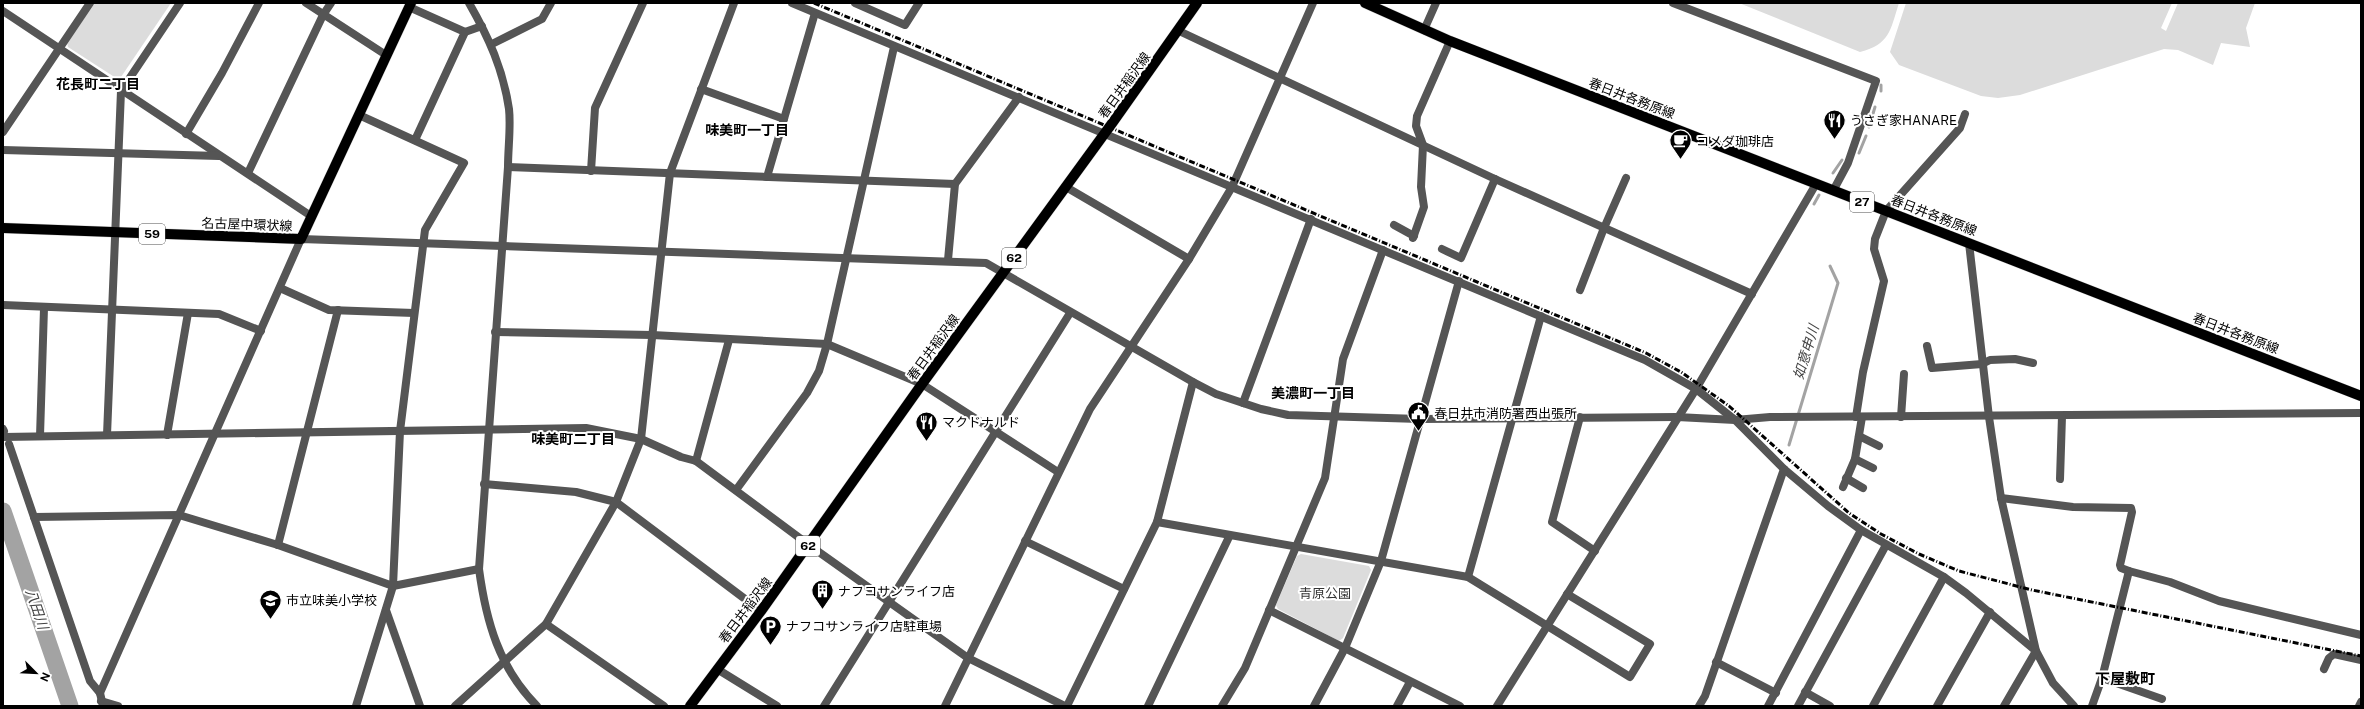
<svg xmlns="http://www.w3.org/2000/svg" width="2364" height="709" viewBox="0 0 2364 709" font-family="'Public Sans','Noto Sans JP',sans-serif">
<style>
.green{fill:#dcdcdc}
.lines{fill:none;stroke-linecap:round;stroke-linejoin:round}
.stream{stroke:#a3a3a3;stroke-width:3}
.river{stroke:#a3a3a3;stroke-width:17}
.primary-casing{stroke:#dbdbdb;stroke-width:11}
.minor{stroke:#555;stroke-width:8}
.tertiary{stroke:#555;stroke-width:8}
.primary{stroke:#000;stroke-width:10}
.rail{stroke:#000;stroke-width:3;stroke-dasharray:6 2 1 2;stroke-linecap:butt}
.labels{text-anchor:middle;stroke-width:4;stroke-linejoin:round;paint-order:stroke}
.shield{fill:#fff;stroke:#4c4c4c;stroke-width:1}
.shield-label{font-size:12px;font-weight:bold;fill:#000}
.street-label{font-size:13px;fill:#000;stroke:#fff}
.poi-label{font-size:13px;fill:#000;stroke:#fff;text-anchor:start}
.park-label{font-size:13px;fill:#333;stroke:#fff}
.neighbourhood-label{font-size:14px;font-weight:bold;fill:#000;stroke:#fff}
.water-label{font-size:14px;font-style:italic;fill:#444;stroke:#fff}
.quarter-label{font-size:15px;font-weight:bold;fill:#000;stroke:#fff}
</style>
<rect width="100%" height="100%" fill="#fff"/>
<g class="green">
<polygon points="95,3 171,3 121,77 116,78 68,47 67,43"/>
<path d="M1739 3H1899C1890 31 1890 44 1860 52Z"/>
<polygon points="1906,3 2172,3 2161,28 2166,31 2178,3 2255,3 2246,28 2250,47 2221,43 2213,65 2178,50 2164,49 2020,95 1998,98 1981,96 1899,65 1890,52"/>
<polygon points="1301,554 1369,566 1371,570 1343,638 1339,641 1278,609 1276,605 1297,556"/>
</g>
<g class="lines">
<g class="stream">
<polyline points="1881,91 1881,85"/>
<polyline points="1869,127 1875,107"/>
<polyline points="1859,153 1866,136"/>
<polyline points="1833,173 1842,160"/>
<polyline points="1814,204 1819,195"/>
<polyline points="1789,445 1838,283 1830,266"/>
</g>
<polyline class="river" points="3,511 70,706"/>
<defs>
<g id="primary">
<polyline points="1365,3 1450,41 2361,396"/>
<polyline points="3,228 301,239 411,3"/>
<polyline points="690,706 761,611 922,384 1113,122 1197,3"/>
</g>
</defs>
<use href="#primary" class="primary-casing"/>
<g class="minor">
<polyline points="306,3 386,55"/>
<polyline points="792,3 1645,360 1696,389 1735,420 1784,469 1828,506 1861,530 1944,577 1966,593 2036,651 2053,683 2074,706"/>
<polyline points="855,3 905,25 919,3"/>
<polyline points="1673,3 1876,81 1848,163 1833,191"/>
<polyline points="409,7 465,32 415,140"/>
<polyline points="3,11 311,216"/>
<polyline points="1424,30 1436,3"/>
<polyline points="465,32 482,26"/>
<polyline points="492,44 542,19 551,3"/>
<polyline points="701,89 784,119"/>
<polyline points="3,132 90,3"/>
<polyline points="186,134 222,73 259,3"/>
<polyline points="3,150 219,156"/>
<polyline points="508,167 955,184 1019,97"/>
<polyline points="591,171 595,108 643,3"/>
<polyline points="248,173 323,15 331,3"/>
<polyline points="767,177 815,13"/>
<polyline points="1066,187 1189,259"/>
<polyline points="1394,225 1414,236"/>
<polyline points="1413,238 1424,207 1421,187 1423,145 1416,126 1417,116 1450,41"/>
<polyline points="1969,243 1989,417 2001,498 2036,651 2004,706"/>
<polyline points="1442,249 1461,258 1495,179"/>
<polyline points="948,260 955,184"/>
<polyline points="280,288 329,310 414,313"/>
<polyline points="1580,290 1604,228 1626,178"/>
<polyline points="3,305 219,314 261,331"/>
<polyline points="495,332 652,335 827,344 922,384 1058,472"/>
<polyline points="1927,346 1932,368 1982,364 1990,360 2015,359 2033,363"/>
<polyline points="1243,403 1311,219"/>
<polyline points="1580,417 1552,522 1595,551"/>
<polyline points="1677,417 1735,420 1770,417 2361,413"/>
<polyline points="1856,417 1863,372 1884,281 1874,249 1875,239 1886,211 1960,128 1965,114"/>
<polyline points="1901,417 1904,374"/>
<polyline points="3,429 4,431"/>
<polyline points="107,435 121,91 180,3"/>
<polyline points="167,435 188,313"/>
<polyline points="40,436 44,308"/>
<polyline points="1859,436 1879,446"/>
<polyline points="3,437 586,428 641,439 681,457 696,461 809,545 968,658 1065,706"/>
<polyline points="9,444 90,681 100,693 103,706"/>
<polyline points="1855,459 1873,468"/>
<polyline points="696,461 729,340"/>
<polyline points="1846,478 1863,488"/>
<polyline points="2060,479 2062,416"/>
<polyline points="484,484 576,492 616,502 761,611"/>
<polyline points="1843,487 1855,459 1862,417"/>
<polyline points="736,490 807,393 819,371 827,344 894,47"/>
<polyline points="2001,498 2073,507 2131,508 2132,512 2120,565 2121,568 2129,571 2102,678 2092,706"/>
<polyline points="34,517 179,515 278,545 393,586 479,569"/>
<polyline points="1157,522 1468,577 1630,677 1650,644 1567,594"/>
<polyline points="1025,541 1124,589"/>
<polyline points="278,545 338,310"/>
<polyline points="2129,571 2170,582 2219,601 2361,635"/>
<polyline points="1468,577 1541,316"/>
<polyline points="386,610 420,706"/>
<polyline points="1269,610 1460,706"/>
<polyline points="546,624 664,706"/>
<polyline points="1716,662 1776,693"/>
<polyline points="717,669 777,706"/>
<polyline points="2324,669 2329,658 2334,654 2361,660"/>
<polyline points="2102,678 2162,699"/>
<polyline points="1805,692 1830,706"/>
<polyline points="101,701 118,706"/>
<polyline points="356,706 393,586 400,431 425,230 464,163 359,115"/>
<polyline points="455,706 546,624 616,502 641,439 670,173 734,3"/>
<polyline points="824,706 1070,313"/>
<polyline points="945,706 1090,409 1189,259 1232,187 1313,3"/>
<polyline points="1067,706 1157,522 1193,382"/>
<polyline points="1148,706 1229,537"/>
<polyline points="1222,706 1245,668 1325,478 1343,359 1383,250"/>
<polyline points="1314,706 1345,648 1381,561 1459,281"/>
<polyline points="1397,706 1410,682"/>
<polyline points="1497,706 1696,389 1816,184"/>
<polyline points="1699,706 1705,696 1784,469"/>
<polyline points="1768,706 1861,530"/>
<polyline points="1798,706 1886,545"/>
<polyline points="1873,706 1944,577"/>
<polyline points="1937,706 1990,612"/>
<polyline points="2359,706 2361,702"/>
</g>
<g class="tertiary">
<path d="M469 3C489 38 503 69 509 109 511 127 508 148 508 167L479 569C486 621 499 668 537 706"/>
<polyline points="1179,31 1495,179 1752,294"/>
<polyline points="100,693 301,239 986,263 1193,382 1216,394 1261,409 1288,415 1420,419 1677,417"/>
</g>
<use href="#primary" class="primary"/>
<polyline class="rail" points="814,3 1646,353 1681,372 1729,406 1849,513 1881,534 1919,554 1959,571 2032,590 2361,656"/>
</g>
<defs>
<symbol id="restaurant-pin" viewBox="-11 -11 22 30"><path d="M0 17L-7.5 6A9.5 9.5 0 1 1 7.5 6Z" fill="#000" stroke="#fff"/><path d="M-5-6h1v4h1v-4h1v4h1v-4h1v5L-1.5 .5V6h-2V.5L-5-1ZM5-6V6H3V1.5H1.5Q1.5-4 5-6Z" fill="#fff"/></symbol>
<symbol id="cafe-pin" viewBox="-11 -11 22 30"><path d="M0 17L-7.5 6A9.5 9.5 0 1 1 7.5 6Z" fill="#000" stroke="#fff"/><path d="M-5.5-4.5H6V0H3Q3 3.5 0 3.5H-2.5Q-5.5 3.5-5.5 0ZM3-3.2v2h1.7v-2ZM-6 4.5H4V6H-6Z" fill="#fff"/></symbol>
<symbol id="civic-pin" viewBox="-11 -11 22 30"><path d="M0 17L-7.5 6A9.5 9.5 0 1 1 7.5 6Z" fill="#000" stroke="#fff"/><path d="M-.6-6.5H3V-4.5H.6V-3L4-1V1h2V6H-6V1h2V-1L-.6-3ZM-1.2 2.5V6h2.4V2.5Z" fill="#fff"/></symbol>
<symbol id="building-pin" viewBox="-11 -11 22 30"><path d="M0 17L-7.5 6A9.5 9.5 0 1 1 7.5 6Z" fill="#000" stroke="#fff"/><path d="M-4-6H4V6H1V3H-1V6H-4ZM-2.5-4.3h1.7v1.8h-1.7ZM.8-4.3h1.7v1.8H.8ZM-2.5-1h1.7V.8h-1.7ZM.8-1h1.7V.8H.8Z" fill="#fff"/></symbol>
<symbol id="school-pin" viewBox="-11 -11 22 30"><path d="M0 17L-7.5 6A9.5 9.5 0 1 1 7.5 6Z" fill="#000" stroke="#fff"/><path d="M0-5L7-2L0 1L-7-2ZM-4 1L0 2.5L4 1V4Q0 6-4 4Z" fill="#fff"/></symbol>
<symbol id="parking-pin" viewBox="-11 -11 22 30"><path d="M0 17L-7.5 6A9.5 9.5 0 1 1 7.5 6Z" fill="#000" stroke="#fff"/><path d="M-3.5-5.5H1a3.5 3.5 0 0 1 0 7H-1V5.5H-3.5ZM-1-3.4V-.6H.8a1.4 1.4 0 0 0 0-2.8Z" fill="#fff"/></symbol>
</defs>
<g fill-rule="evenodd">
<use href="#restaurant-pin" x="1822" y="108" width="25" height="34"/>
<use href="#cafe-pin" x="1668" y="128" width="25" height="34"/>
<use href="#civic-pin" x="1406" y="400" width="25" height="34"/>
<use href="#restaurant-pin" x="914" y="410" width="25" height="34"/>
<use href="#building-pin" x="810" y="578" width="25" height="34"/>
<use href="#school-pin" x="258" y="588" width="25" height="34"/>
<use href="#parking-pin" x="758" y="614" width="25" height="34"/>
</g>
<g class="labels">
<g class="shield">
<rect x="1850" y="192" width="24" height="20" rx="3"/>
<rect x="139" y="224" width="26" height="20" rx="3"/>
<rect x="1002" y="248" width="24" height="20" rx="3"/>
<rect x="796" y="536" width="24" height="20" rx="3"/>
</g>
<g class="shield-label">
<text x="1862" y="206">27</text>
<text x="152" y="238">59</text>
<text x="1014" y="262">62</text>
<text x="808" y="550">62</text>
</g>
<g class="street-label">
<text transform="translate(1124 85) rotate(-54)" y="5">春日井稲沢線</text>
<text transform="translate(1632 98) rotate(21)" y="5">春日井各務原線</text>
<text transform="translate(1934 215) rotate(21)" y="5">春日井各務原線</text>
<text transform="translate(247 224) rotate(2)" y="5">名古屋中環状線</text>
<text transform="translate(2236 333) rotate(21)" y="5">春日井各務原線</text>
<text transform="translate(933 347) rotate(-54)" y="5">春日井稲沢線</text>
<text transform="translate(745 610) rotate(-53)" y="5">春日井稲沢線</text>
</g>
<g class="poi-label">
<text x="1850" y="125">うさぎ家HANARE</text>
<text x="1696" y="146">コメダ珈琲店</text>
<text x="1434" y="418">春日井市消防署西出張所</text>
<text x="942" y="427">マクドナルド</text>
<text x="838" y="596">ナフコサンライフ店</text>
<text x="286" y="605">市立味美小学校</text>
<text x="786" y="631">ナフコサンライフ店駐車場</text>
</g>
<g class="park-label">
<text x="1325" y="598">青原公園</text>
</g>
<g class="neighbourhood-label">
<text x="98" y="89">花長町二丁目</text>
<text x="747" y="135">味美町一丁目</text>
<text x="1313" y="398">美濃町一丁目</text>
<text x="573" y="444">味美町二丁目</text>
</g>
<g class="water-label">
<text transform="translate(1806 352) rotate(-73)" y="5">如意申川</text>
<text transform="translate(37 609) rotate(71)" y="5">八田川</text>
</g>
<g class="quarter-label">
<text x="2125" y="684">下屋敷町</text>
</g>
</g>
<rect width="2364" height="709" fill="none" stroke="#000000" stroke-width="8"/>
<g transform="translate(36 673) rotate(114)" stroke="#ffffff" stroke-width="3" paint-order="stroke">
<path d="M0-3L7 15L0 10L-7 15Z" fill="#000000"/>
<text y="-6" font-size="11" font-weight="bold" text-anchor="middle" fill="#000000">N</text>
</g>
</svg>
